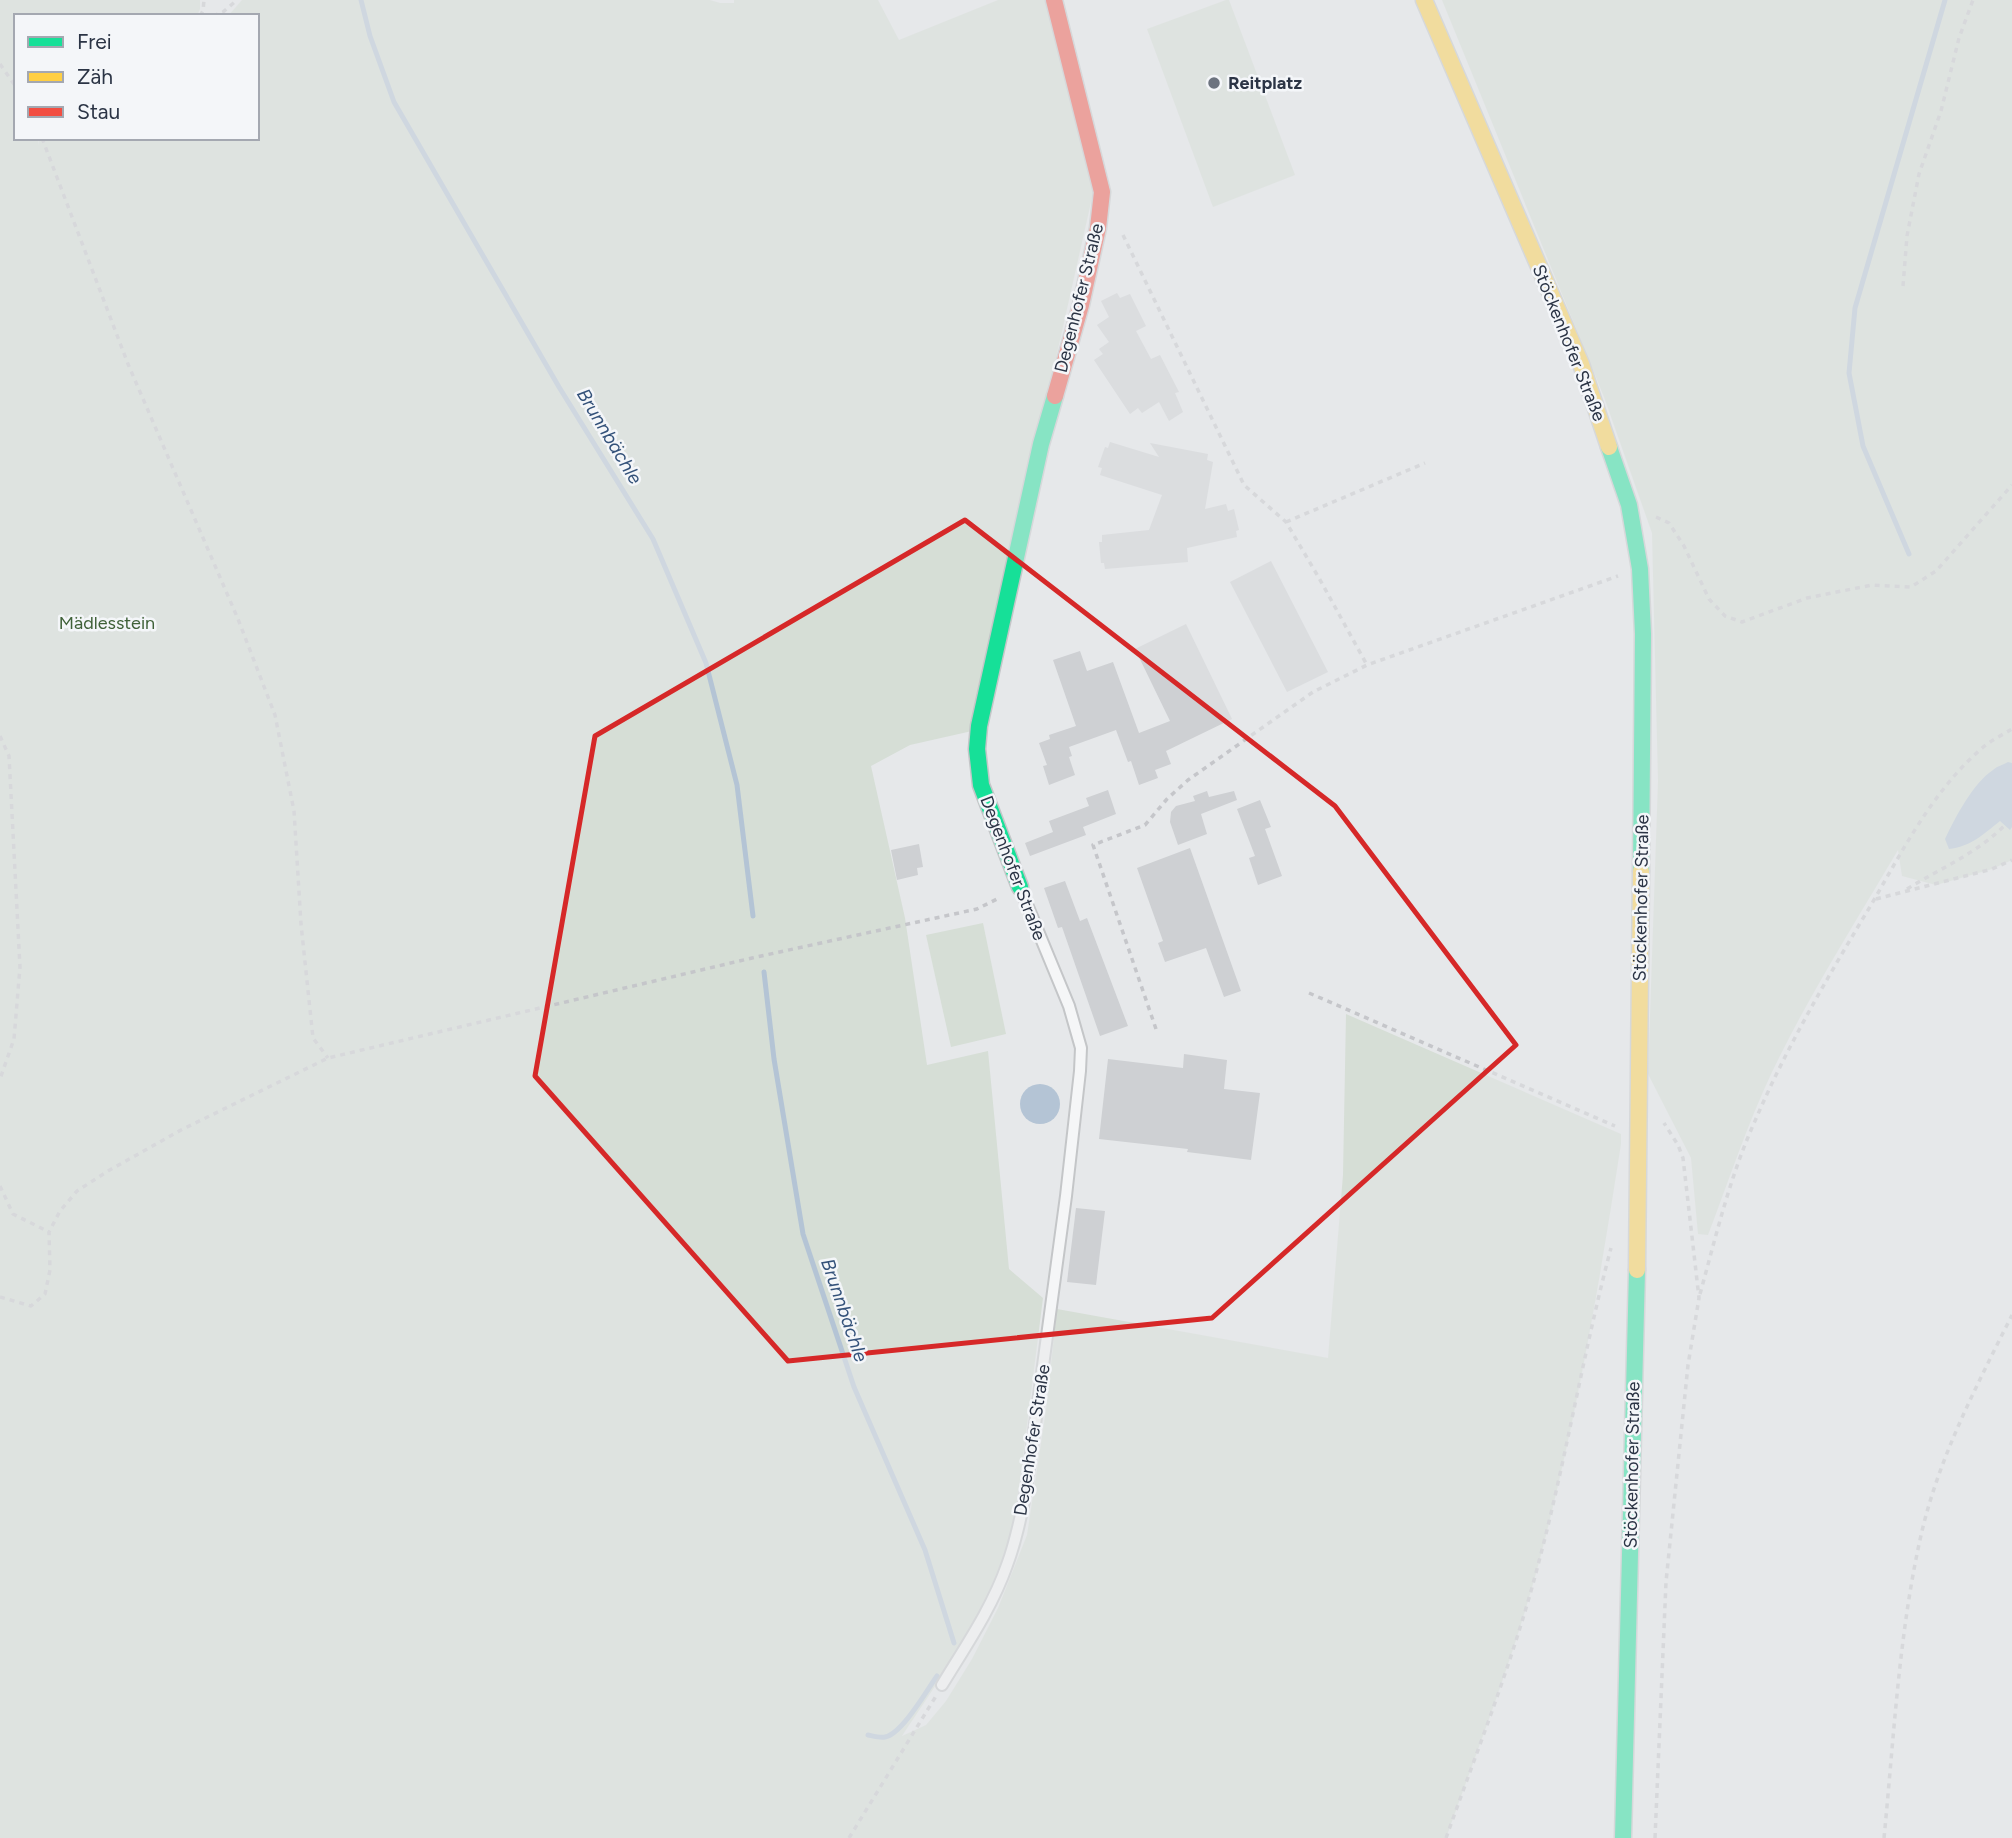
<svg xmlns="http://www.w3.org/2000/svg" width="2012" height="1838" viewBox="0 0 2012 1838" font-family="Figtree,sans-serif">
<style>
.green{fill:#d6ded6}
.water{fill:#b4c4d5}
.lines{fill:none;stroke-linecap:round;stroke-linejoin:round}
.stream{stroke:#b4c4d5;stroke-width:5}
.building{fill:#ced0d3}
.lane-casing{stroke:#c4c6c8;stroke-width:14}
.fast-casing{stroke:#c4c6c8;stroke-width:19}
.slow-casing{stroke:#c4c6c8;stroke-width:19}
.jam-casing{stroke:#c4c6c8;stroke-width:19}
.path{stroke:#c5c6ca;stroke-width:3.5;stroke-dasharray:5 5;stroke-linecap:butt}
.lane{stroke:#f5f6f7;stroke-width:10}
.fast{stroke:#16e098;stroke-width:16}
.slow{stroke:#ffcf43;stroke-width:16}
.jam{stroke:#f24e42;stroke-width:16}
.marked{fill:none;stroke:#d62828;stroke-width:5;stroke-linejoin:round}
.poi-dot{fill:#6c737f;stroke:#f4f6f9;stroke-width:2.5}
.labels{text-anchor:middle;stroke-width:5;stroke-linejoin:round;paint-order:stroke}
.poi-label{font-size:18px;font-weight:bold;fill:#2b3445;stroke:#f4f6f9;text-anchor:start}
.street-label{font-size:18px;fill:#2b3445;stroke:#f4f6f9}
.park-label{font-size:18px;fill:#3f6138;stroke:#f4f6f9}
.water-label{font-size:19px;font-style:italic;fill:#34527a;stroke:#f4f6f9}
</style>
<rect width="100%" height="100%" fill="#e6e8ea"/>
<g class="green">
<path d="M0 0H200V9L197 16H16V138H38V145L39 138H257V16H228L242 0H710L720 3H734V0H878L899 40 998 0H1054L1094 189 972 731 910 745 871 766 905 918 927 1065 988 1051 1009 1269 1043 1298C1037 1345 1031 1393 1025 1441 1020 1482 1015 1526 1000 1565 976 1627 938 1682 902 1736L926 1725 946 1701 972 1659 998 1608 1027 1535 1046 1410 1057 1309 1328 1358 1343 1175 1346 1014 1621 1134V1144C1599 1286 1575 1427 1538 1566 1513 1659 1478 1748 1446 1838H0Z"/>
<polygon points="1226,0 1229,0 1295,175 1213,207 1147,29"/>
<path d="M1442 0H2012V860L1992 869 1936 885 1902 876 1898 850C1855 923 1809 995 1772 1072 1747 1125 1729 1180 1708 1235L1698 1234 1691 1158 1648 1074 1658 781 1652 533 1604 397Z"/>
<polygon points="983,923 1006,1034 951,1047 926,935"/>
</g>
<g class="water">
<path d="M2008 762 2012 763V827L2010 830 2000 821C1984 834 1970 847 1949 849L1945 839C1955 818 1973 783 1993 770 1997 766 2003 765 2008 762Z"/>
<circle cx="1040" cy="1104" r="20"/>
</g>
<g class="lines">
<g class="stream">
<polyline points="361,0 370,36 394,102 559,387 653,539 706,663 737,785 753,916"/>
<polyline points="1909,554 1863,446 1849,373 1855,308 1945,0"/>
<polyline points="764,972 774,1059 803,1234 854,1387 925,1550 954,1643"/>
<path d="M868 1735C873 1736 880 1738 885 1737 902 1734 927 1690 937 1676"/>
</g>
</g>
<g class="building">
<polygon points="1117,293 1120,298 1130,294 1146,326 1136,331 1151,359 1160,355 1179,392 1175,393 1183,412 1169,421 1159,402 1142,413 1138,408 1130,414 1094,360 1103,354 1099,349 1109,342 1097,325 1109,317 1101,301"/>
<polygon points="1110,442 1159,457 1150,443 1208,454 1207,460 1213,462 1205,509 1226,504 1228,511 1234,509 1239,530 1236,531 1237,537 1187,548 1188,562 1105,569 1104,563 1101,563 1099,542 1102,542 1102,535 1149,530 1162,495 1100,475 1102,468 1098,467 1105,447 1108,448"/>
<polygon points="1271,561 1328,672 1287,692 1230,582"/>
<polygon points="1186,624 1232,719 1166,751 1171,764 1155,770 1158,778 1139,785 1131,761 1128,762 1116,730 1069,747 1072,756 1069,757 1075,775 1049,785 1043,766 1047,765 1039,743 1050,739 1049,735 1076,726 1053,660 1080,651 1087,671 1113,662 1139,733 1170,721 1135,649"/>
<polygon points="1108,790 1116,814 1083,827 1086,835 1030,856 1025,843 1053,832 1049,821 1089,806 1086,798"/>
<polygon points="1207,791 1209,797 1234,791 1237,800 1201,814 1207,834 1178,845 1170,822 1171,812 1176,806 1195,801 1193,796"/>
<polygon points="1260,800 1271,827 1265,829 1282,876 1258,885 1249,858 1255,856 1237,809"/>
<polygon points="919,844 923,867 917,868 918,875 897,880 891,850"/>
<polygon points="1190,848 1241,991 1224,997 1206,948 1165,962 1158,943 1163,941 1137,868"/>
<polygon points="1065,881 1080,921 1087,918 1128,1026 1100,1036 1062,927 1058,928 1044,888"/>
<polygon points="1184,1054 1227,1060 1224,1089 1260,1093 1251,1160 1187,1152 1188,1149 1099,1139 1108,1059 1183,1068"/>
<polygon points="1076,1208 1105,1211 1096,1285 1067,1282"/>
</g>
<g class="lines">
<defs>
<path id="lane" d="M942 1685C965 1647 992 1608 1007 1565 1016 1541 1021 1516 1026 1491L1066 1196 1080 1071 1081 1048 1069 1006 1021 890"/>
<g id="fast">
<polyline points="1609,447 1629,505 1640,569 1643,634 1641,871"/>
<polyline points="1020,887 981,785 977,749 979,726 1041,444 1055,396"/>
<polyline points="1623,1838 1637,1270"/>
</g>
<g id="slow">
<polyline points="1424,0 1581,364 1609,447"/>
<polyline points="1637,1270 1641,871"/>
</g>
<polyline id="jam" points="1054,0 1102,192 1098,228 1081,305 1055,396"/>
</defs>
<use href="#lane" class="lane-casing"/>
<use href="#fast" class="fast-casing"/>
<use href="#slow" class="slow-casing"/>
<use href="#jam" class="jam-casing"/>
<g class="path">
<polyline points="200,16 203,11 204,0"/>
<polyline points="213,16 223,12 237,0"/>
<polyline points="0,64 16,87"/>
<polyline points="42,138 128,364 238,619 275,715 294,811 301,924 313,1038 328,1058"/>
<polyline points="1123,235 1244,485 1286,522 1319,578 1367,665"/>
<polyline points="1903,286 1907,236 1919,174 1941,111 1959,38 1973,0"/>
<polyline points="1656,517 1669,523 1684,546 1709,599 1725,616 1742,622 1807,598 1872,585 1911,587 1936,571 2012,485"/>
<polyline points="1286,522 1425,463"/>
<polyline points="0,736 9,756 20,967 14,1039 0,1079"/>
<path d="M1907 889C1941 868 1976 854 2005 825"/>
<polyline points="1876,899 1992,869 2012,860"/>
<polyline points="1309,993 1615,1126"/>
<polyline points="1156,1029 1093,845 1145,825 1167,799 1188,780 1313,692 1367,665 1618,576"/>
<polyline points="0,1186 13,1214 49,1232"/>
<path d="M1700 1294C1716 1236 1730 1176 1755 1121 1787 1046 1829 975 1871 905 1903 850 1932 792 1981 749 1990 741 2002 735 2012 729"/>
<polyline points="0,1297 31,1306 45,1294 50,1270 49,1232 60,1211 77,1191 108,1171 181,1130 328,1058 752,958 977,909 999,898"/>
<polyline points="849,1838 936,1696"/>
<path d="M1446 1838C1478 1748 1514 1658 1538 1565 1566 1460 1583 1353 1611 1248"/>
<polyline points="1655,1838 1666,1582 1688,1365 1699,1298 1683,1158 1678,1145 1664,1123"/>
<path d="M1884 1838C1894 1737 1899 1630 1922 1531 1940 1455 1977 1385 2012 1315"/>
</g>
<use href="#lane" class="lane"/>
<use href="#fast" class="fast"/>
<use href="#slow" class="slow"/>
<use href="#jam" class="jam"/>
</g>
<path d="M0 0H2012V1838H0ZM965 520 1335 806 1516 1045 1212 1318 788 1361 535 1076 595 736Z" fill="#e6e8ea" fill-opacity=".55" fill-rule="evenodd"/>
<path class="marked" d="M965 520 1335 806 1516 1045 1212 1318 788 1361 535 1076 595 736Z"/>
<circle class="poi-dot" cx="1214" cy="83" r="7"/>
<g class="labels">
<g class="poi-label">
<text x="1228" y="89">Reitplatz</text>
</g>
<g class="street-label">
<text transform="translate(1079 298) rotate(-76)" y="6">Degenhofer Straße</text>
<text transform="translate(1569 343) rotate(68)" y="6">Stöckenhofer Straße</text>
<text transform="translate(1013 868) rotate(69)" y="6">Degenhofer Straße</text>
<text transform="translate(1641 898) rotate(-89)" y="6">Stöckenhofer Straße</text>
<text transform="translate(1032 1440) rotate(-81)" y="6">Degenhofer Straße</text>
<text transform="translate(1632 1465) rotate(-89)" y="6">Stöckenhofer Straße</text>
</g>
<g class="park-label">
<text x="107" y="629">Mädlesstein</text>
</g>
<g class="water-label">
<text transform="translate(610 436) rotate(59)" y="7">Brunnbächle</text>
<text transform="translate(845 1310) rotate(71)" y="7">Brunnbächle</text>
</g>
</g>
<rect x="14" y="14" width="245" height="126" fill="#f4f6f9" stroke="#a4a8b1" stroke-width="2"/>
<rect x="28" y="37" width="35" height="10" fill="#16e098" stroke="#a4a8b1" stroke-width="2"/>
<text x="77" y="49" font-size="21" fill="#2b3445">Frei</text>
<rect x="28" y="72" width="35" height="10" fill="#ffcf43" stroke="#a4a8b1" stroke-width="2"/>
<text x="77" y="84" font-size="21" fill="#2b3445">Zäh</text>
<rect x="28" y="107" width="35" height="10" fill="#f24e42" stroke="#a4a8b1" stroke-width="2"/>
<text x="77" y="119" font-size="21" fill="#2b3445">Stau</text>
</svg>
